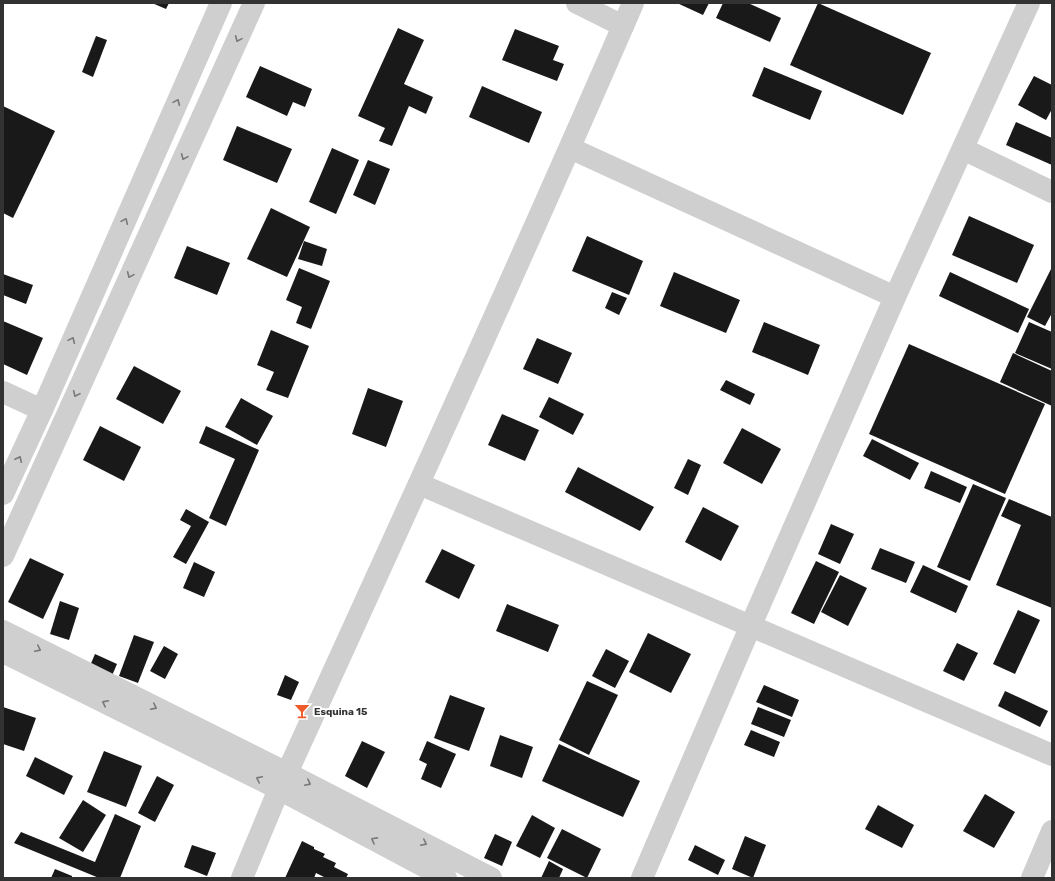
<svg xmlns="http://www.w3.org/2000/svg" width="1055" height="881" viewBox="0 0 1055 881" font-family="Rubik,sans-serif">
<style>
.building{fill:#191919}
.lines{fill:none;stroke-linecap:round;stroke-linejoin:round}
.minor{stroke:#cfcfcf;stroke-width:22}
.oneway{stroke:#797979}
.labels{text-anchor:middle;stroke-width:4;stroke-linejoin:round;paint-order:stroke}
.poi-label{font-size:10px;font-weight:bold;fill:#323232;stroke:#fff;text-anchor:start}
</style>
<rect width="100%" height="100%" fill="#fff"/>
<g class="building">
<polygon points="152,3 169,3 166,9"/>
<polygon points="677,3 709,3 703,15"/>
<polygon points="723,3 748,3 781,18 770,42 716,18"/>
<polygon points="818,3 931,53 903,115 790,65"/>
<polygon points="398,28 424,40 404,84 433,97 426,114 409,106 392,146 379,141 385,128 358,116"/>
<polygon points="515,29 559,46 553,60 564,64 557,81 502,60"/>
<polygon points="96,36 107,40 93,77 82,72"/>
<polygon points="260,66 312,89 305,107 293,102 287,116 246,97"/>
<polygon points="764,67 822,91 810,120 752,96"/>
<polygon points="1034,76 1052,85 1052,109 1046,120 1018,105"/>
<polygon points="482,86 542,112 529,143 469,117"/>
<polygon points="3,106 55,131 13,218 3,213"/>
<polygon points="1016,122 1052,138 1052,165 1006,145"/>
<polygon points="237,126 292,149 277,183 223,160"/>
<polygon points="332,148 359,160 336,214 309,202"/>
<polygon points="368,160 390,169 375,205 353,195"/>
<polygon points="271,208 310,227 287,277 247,259"/>
<polygon points="969,216 1034,245 1017,283 952,255"/>
<polygon points="587,236 643,261 629,295 572,271"/>
<polygon points="304,241 327,249 322,266 298,259"/>
<polygon points="187,246 230,263 217,295 174,278"/>
<polygon points="1052,267 1052,313 1045,326 1027,317"/>
<polygon points="299,268 330,281 311,329 296,323 302,307 286,300"/>
<polygon points="674,272 740,300 726,333 660,306"/>
<polygon points="950,272 1029,309 1018,333 939,296"/>
<polygon points="3,274 33,285 26,304 3,295"/>
<polygon points="612,292 627,298 619,315 605,308"/>
<polygon points="3,321 43,338 27,375 3,364"/>
<polygon points="764,322 820,345 808,375 752,352"/>
<polygon points="1029,322 1052,332 1052,369 1015,353"/>
<polygon points="271,330 309,346 288,398 266,390 274,372 257,365"/>
<polygon points="537,338 572,353 558,384 523,369"/>
<polygon points="909,344 1045,404 1005,494 869,434"/>
<polygon points="1013,353 1052,371 1052,406 1000,382"/>
<polygon points="134,366 181,391 163,424 116,399"/>
<polygon points="726,380 755,394 750,405 720,390"/>
<polygon points="368,388 403,401 386,447 352,434"/>
<polygon points="549,397 584,414 573,435 539,417"/>
<polygon points="241,398 273,416 257,445 225,427"/>
<polygon points="502,414 539,430 525,461 488,445"/>
<polygon points="100,426 141,447 124,481 83,460"/>
<polygon points="206,426 259,450 226,526 209,518 235,459 199,443"/>
<polygon points="742,428 781,449 762,484 723,463"/>
<polygon points="872,439 919,463 910,480 863,456"/>
<polygon points="688,459 701,465 688,495 674,488"/>
<polygon points="578,467 654,507 640,531 565,492"/>
<polygon points="931,471 967,487 960,503 924,488"/>
<polygon points="973,484 1006,498 970,581 937,567"/>
<polygon points="1009,499 1052,517 1052,608 996,585 1021,525 1001,516"/>
<polygon points="703,507 739,526 721,561 685,542"/>
<polygon points="186,509 209,522 186,564 173,557 191,526 180,520"/>
<polygon points="831,524 854,534 840,564 818,554"/>
<polygon points="880,548 915,562 906,583 871,569"/>
<polygon points="442,549 475,565 459,599 425,582"/>
<polygon points="30,558 64,574 43,619 8,602"/>
<polygon points="816,561 839,572 814,624 791,613"/>
<polygon points="194,562 215,572 204,597 183,588"/>
<polygon points="923,565 968,586 956,613 910,592"/>
<polygon points="840,575 867,588 848,626 821,612"/>
<polygon points="60,601 79,608 69,640 50,634"/>
<polygon points="507,604 559,625 548,652 496,631"/>
<polygon points="1018,610 1040,620 1015,674 993,664"/>
<polygon points="648,633 691,654 671,693 629,672"/>
<polygon points="134,635 154,642 138,683 119,676"/>
<polygon points="957,643 978,653 964,681 943,671"/>
<polygon points="164,646 178,654 165,679 150,671"/>
<polygon points="606,649 629,661 615,688 592,676"/>
<polygon points="95,654 117,664 111,678 89,668"/>
<polygon points="285,675 299,682 291,700 277,695"/>
<polygon points="587,681 618,695 589,755 559,740"/>
<polygon points="764,685 799,700 792,717 756,702"/>
<polygon points="1005,691 1048,711 1040,727 998,706"/>
<polygon points="450,695 485,708 469,751 434,738"/>
<polygon points="3,707 36,718 24,751 3,744"/>
<polygon points="758,707 791,720 784,737 751,724"/>
<polygon points="751,730 780,742 774,757 744,745"/>
<polygon points="500,735 533,747 522,778 490,766"/>
<polygon points="362,741 385,752 367,788 345,776"/>
<polygon points="427,741 456,754 441,788 421,779 427,764 419,760"/>
<polygon points="559,744 640,781 623,817 542,781"/>
<polygon points="104,751 142,766 126,807 87,792"/>
<polygon points="35,757 73,776 64,795 26,776"/>
<polygon points="157,776 174,785 155,822 138,813"/>
<polygon points="985,794 1015,812 994,848 963,831"/>
<polygon points="83,800 106,815 83,852 59,838"/>
<polygon points="878,805 914,825 902,848 865,829"/>
<polygon points="115,814 141,826 120,878 99,878 14,843 21,832 95,862"/>
<polygon points="532,815 555,828 540,858 516,846"/>
<polygon points="562,829 601,849 587,878 547,858"/>
<polygon points="495,834 512,842 502,866 484,858"/>
<polygon points="745,836 766,845 753,878 732,869"/>
<polygon points="302,841 314,847 314,849 325,854 323,857 336,863 334,867 348,874 346,878 326,878 316,873 314,878 285,878"/>
<polygon points="192,845 216,853 207,876 184,867"/>
<polygon points="695,845 725,860 718,875 688,860"/>
<polygon points="549,861 563,869 559,878 541,878"/>
<polygon points="55,869 72,876 72,878 51,878"/>
</g>
<g class="lines">
<g class="minor">
<polyline points="577,3 623,26"/>
<polyline points="570,148 895,297"/>
<polyline points="963,149 1052,192"/>
<polyline points="3,392 42,410"/>
<polyline points="419,484 1052,755"/>
<polyline points="3,494 42,410 221,3"/>
<polyline points="3,556 254,3"/>
<polyline points="3,631 287,773 491,878"/>
<polyline points="3,652 279,789 446,878"/>
<path d="M242 878 279 789 287 773C404 517 521 261 633 3"/>
<polyline points="642,878 751,625 895,297 1029,3"/>
<polyline points="1032,878 1052,831"/>
</g>
</g>
<defs><path id="oneway-chevron" d="M-2-3.5L2.5 0L-2 3.5" fill="none" stroke-width="1.6" stroke-linecap="round" stroke-linejoin="round"/></defs>
<g class="oneway">
<use href="#oneway-chevron" transform="translate(238 39) rotate(114)"/>
<use href="#oneway-chevron" transform="translate(177 102) rotate(-66)"/>
<use href="#oneway-chevron" transform="translate(184 157) rotate(114)"/>
<use href="#oneway-chevron" transform="translate(125 221) rotate(-66)"/>
<use href="#oneway-chevron" transform="translate(130 275) rotate(114)"/>
<use href="#oneway-chevron" transform="translate(72 340) rotate(-66)"/>
<use href="#oneway-chevron" transform="translate(76 394) rotate(114)"/>
<use href="#oneway-chevron" transform="translate(19 459) rotate(-65)"/>
<use href="#oneway-chevron" transform="translate(38 649) rotate(26)"/>
<use href="#oneway-chevron" transform="translate(105 703) rotate(-154)"/>
<use href="#oneway-chevron" transform="translate(154 707) rotate(26)"/>
<use href="#oneway-chevron" transform="translate(259 779) rotate(-154)"/>
<use href="#oneway-chevron" transform="translate(308 783) rotate(27)"/>
<use href="#oneway-chevron" transform="translate(374 840) rotate(-152)"/>
<use href="#oneway-chevron" transform="translate(424 843) rotate(27)"/>
</g>
<defs>
<symbol id="bar-bare" viewBox="-9 -9 18 18"><path d="M-6-5H6L.8 .8V4.5H3.5V6h-7V4.5H-.8V.8Z" fill="#f05b2c" stroke="#fff" stroke-width="2.5" paint-order="stroke"/></symbol>
</defs>
<g fill-rule="evenodd">
<use href="#bar-bare" x="291" y="700" width="22" height="22"/>
</g>
<g class="labels">
<g class="poi-label">
<text x="314" y="715">Esquina 15</text>
</g>
</g>
<rect width="1055" height="881" fill="none" stroke="#323232" stroke-width="8"/>
</svg>
